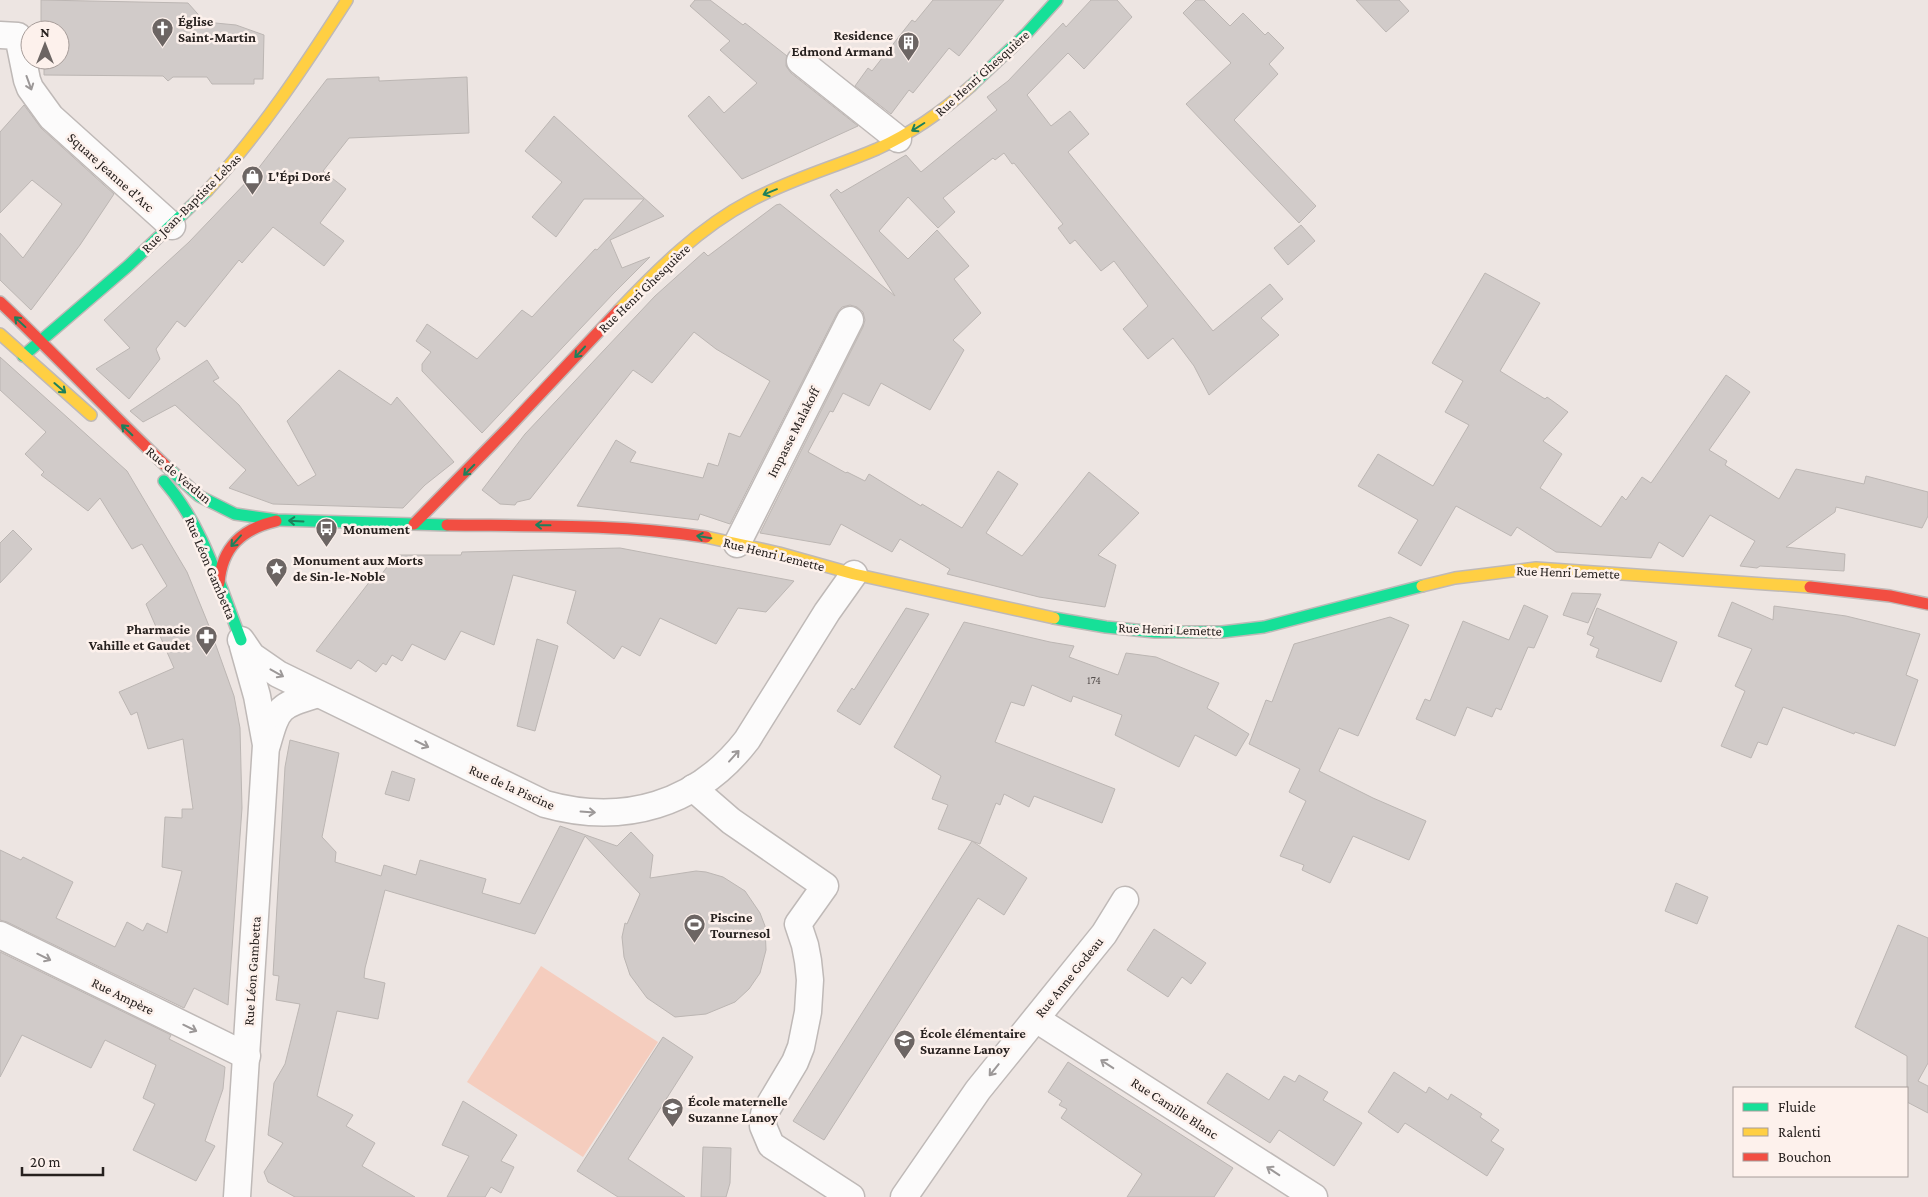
<svg xmlns="http://www.w3.org/2000/svg" width="1928" height="1197" viewBox="0 0 1928 1197" font-family="'Crimson Pro',serif">
<style>
.green{fill:#f5cdbe}
.building{fill:#d1cbc9;stroke:#bcb6b3}
.lines{fill:none;stroke-linecap:round;stroke-linejoin:round}
.street-casing{stroke:#bfb9b7;stroke-width:29}
.fast-casing{stroke:#bfb9b7;stroke-width:14}
.slow-casing{stroke:#bfb9b7;stroke-width:14}
.jam-casing{stroke:#bfb9b7;stroke-width:14}
.street{stroke:#fcfbfb;stroke-width:26}
.fast{stroke:#16e098;stroke-width:11}
.slow{stroke:#ffcf43;stroke-width:11}
.jam{stroke:#f24e42;stroke-width:11}
.oneway{stroke:#9c9898}
.oneway2{stroke:#1e805b}
.labels{text-anchor:middle;stroke-width:5;stroke-linejoin:round;paint-order:stroke}
.number-label{font-size:11px;fill:#544e4c}
.poi-label{font-size:14px;font-weight:bold;fill:#26201e;stroke:#fdf1ec;text-anchor:start}
.street-label{font-size:14px;fill:#26201e;stroke:#fdf1ec}
</style>
<rect width="100%" height="100%" fill="#ede5e2"/>
<polygon class="green" points="541,966 658,1042 583,1157 467,1082"/>
<g class="building">
<polygon points="41,0 188,3 205,22 236,25 264,35 263,79 254,79 254,84 212,84 207,77 173,77 168,81 163,76 44,75 44,60 60,60 60,30 41,28"/>
<polygon points="695,0 710,0 743,25 745,23 787,56 786,66 791,73 858,126 742,179 688,116 709,96 724,113 757,83 720,50 730,41 690,6"/>
<polygon points="933,0 1004,0 959,56 949,48 913,93 909,90 891,114 855,86 868,68 872,71 912,20 915,22"/>
<polygon points="1091,0 1117,0 1132,17 1084,69 1068,53 1027,95 1051,126 1070,111 1089,134 1068,152 1213,331 1270,284 1283,299 1261,318 1279,335 1209,395 1194,366 1173,338 1148,359 1123,329 1148,306 1114,261 1101,271 1075,240 1070,244 1058,228 1063,224 1014,163 1012,164 1004,153 995,160 993,158 943,198 955,212 938,228 908,197 879,231 908,259 937,230 969,266 954,279 981,313 953,340 964,350 930,410 881,383 869,406 843,393 833,412 830,411 808,452 846,473 847,472 865,481 869,474 921,506 922,504 962,528 998,471 1018,484 986,533 1022,556 1089,472 1139,513 1098,555 1116,565 1105,607 1039,597 947,574 950,569 900,539 892,552 841,524 830,545 760,533 863,327 865,320 863,312 857,307 850,305 842,307 837,313 730,524 700,514 698,520 577,506 616,440 636,452 630,462 703,478 708,463 718,466 729,433 740,437 770,381 716,349 694,332 652,383 633,370 530,499 517,502 515,505 500,504 482,490 525,434 655,296 704,252 708,256 776,205 780,204 895,296 830,195 837,189 841,193 906,155 921,172 997,110 987,97 1008,81 1063,23 1066,27"/>
<polygon points="1196,0 1204,0 1230,26 1243,13 1265,35 1268,32 1284,48 1269,64 1278,74 1234,120 1316,206 1299,223 1186,104 1231,63 1183,13"/>
<polygon points="1356,0 1399,0 1409,11 1386,32"/>
<polygon points="379,77 379,81 467,77 469,133 349,138 323,171 346,189 320,223 344,241 324,266 273,227 242,263 239,260 185,327 177,321 156,349 160,359 129,399 96,369 130,348 104,320 189,242 254,174 327,79"/>
<polygon points="24,105 41,128 114,194 80,245 31,310 0,280 0,233 23,258 62,204 32,180 0,213 0,132"/>
<polygon points="554,116 664,216 610,240 622,268 650,257 613,294 482,433 422,371 422,364 431,352 416,341 427,324 477,359 522,310 532,317 595,249 597,250 644,199 584,199 556,237 532,217 562,182 525,151"/>
<polygon points="1301,225 1315,241 1288,265 1274,248"/>
<polygon points="1485,273 1540,303 1500,371 1545,399 1547,397 1568,412 1543,441 1562,454 1540,488 1601,527 1622,496 1626,500 1642,477 1651,483 1726,375 1750,392 1709,450 1727,461 1725,465 1779,499 1796,469 1864,484 1866,476 1928,492 1928,516 1922,528 1836,507 1835,512 1786,547 1845,554 1844,571 1760,566 1757,568 1740,566 1755,541 1710,515 1683,557 1659,542 1651,558 1556,552 1517,527 1511,536 1456,506 1421,566 1398,553 1418,520 1358,486 1378,454 1433,486 1469,425 1445,412 1463,381 1432,363"/>
<polygon points="0,357 127,471 187,572 209,626 234,696 240,728 242,808 228,1005 194,988 184,1008 7,922 0,920 0,850 21,860 23,857 73,882 56,918 115,947 127,922 143,931 147,923 167,933 182,871 162,867 165,817 182,818 182,809 193,809 183,739 148,749 137,712 131,715 119,692 174,668 146,604 167,586 142,544 132,549 100,498 88,511 41,475 44,472 25,454 46,432 0,390"/>
<polygon points="207,360 219,378 213,381 239,405 298,486 316,475 287,421 339,370 391,405 397,397 454,462 425,485 403,508 273,504 229,488 246,470 175,405 143,422 130,411"/>
<polygon points="13,530 32,549 0,583 0,543"/>
<polygon points="620,548 794,581 766,612 738,608 716,644 660,618 640,656 622,646 614,659 567,623 576,591 513,575 494,645 461,631 445,660 412,644 402,661 392,655 386,665 383,663 376,672 358,660 351,669 316,651 374,576 378,579 396,555 461,555 462,552"/>
<polygon points="1572,593 1601,594 1588,623 1563,615"/>
<polygon points="1732,602 1773,620 1774,606 1846,616 1920,634 1906,675 1918,680 1895,746 1855,732 1854,734 1783,707 1767,745 1758,742 1751,758 1721,746 1745,691 1735,686 1752,649 1718,636"/>
<polygon points="1524,605 1548,616 1534,648 1528,647 1501,710 1496,708 1492,717 1467,707 1455,736 1416,719 1425,699 1430,701 1463,621 1509,640"/>
<polygon points="906,608 929,614 860,725 837,711 852,688 854,690"/>
<polygon points="1597,608 1677,642 1661,682 1596,657 1599,649 1590,645 1594,637 1587,634"/>
<polygon points="1390,617 1409,625 1358,736 1339,728 1319,771 1373,798 1426,821 1409,860 1353,836 1330,883 1302,870 1304,865 1280,856 1306,801 1289,792 1300,769 1249,744 1266,700 1272,702 1294,644"/>
<polygon points="964,622 1050,642 1074,646 1069,657 1118,675 1126,653 1156,657 1219,683 1207,708 1249,734 1236,756 1195,735 1179,767 1115,735 1122,715 1073,696 1071,702 1032,685 1024,706 1011,702 995,742 1115,789 1102,823 1034,796 1029,807 1004,794 1000,805 996,803 980,844 938,829 948,805 932,799 941,776 894,747"/>
<polygon points="537,639 558,646 535,731 517,726"/>
<polygon points="290,740 339,753 322,837 336,852 335,862 381,876 384,865 416,875 420,860 486,879 482,893 520,904 560,826 617,846 631,832 653,855 650,878 696,871 706,872 723,877 745,891 760,913 765,926 766,950 760,973 749,989 735,1002 706,1014 675,1017 647,998 630,975 624,957 622,937 625,923 627,924 640,894 585,836 535,934 385,890 365,968 364,978 385,983 378,1019 337,1011 317,1096 353,1115 346,1126 375,1143 362,1166 415,1197 295,1197 268,1182 264,1172 283,1143 268,1135 274,1083 285,1064 300,1004 276,1000 279,976 273,975 285,767"/>
<polygon points="392,771 415,779 409,801 385,794"/>
<polygon points="972,841 1027,878 1004,915 978,898 824,1140 793,1121"/>
<polygon points="1676,883 1708,897 1697,924 1665,911"/>
<polygon points="1898,925 1928,938 1928,1063 1918,1081 1928,1086 1928,1113 1907,1102 1907,1056 1855,1027"/>
<polygon points="1154,929 1206,963 1191,984 1182,977 1168,997 1127,970"/>
<polygon points="0,952 171,1035 169,1039 225,1067 223,1089 205,1141 215,1146 196,1181 133,1150 155,1104 143,1098 156,1065 105,1040 91,1068 22,1035 0,1077"/>
<polygon points="663,1037 693,1057 628,1159 685,1197 618,1197 577,1171"/>
<polygon points="1068,1062 1233,1168 1214,1197 1127,1197 1142,1174 1061,1118 1067,1109 1059,1105 1062,1101 1048,1092"/>
<polygon points="1394,1072 1426,1093 1429,1087 1448,1100 1451,1094 1482,1114 1480,1117 1499,1130 1491,1141 1504,1149 1487,1176 1405,1123 1398,1133 1368,1112"/>
<polygon points="1227,1073 1269,1100 1284,1076 1295,1082 1299,1075 1328,1092 1323,1100 1362,1123 1334,1166 1279,1130 1270,1143 1207,1103"/>
<polygon points="463,1101 517,1135 501,1161 514,1167 501,1193 491,1187 485,1197 447,1197 469,1156 442,1145"/>
<polygon points="703,1147 731,1148 730,1183 726,1197 701,1197"/>
</g>
<g class="lines">
<defs>
<g id="street">
<polyline points="0,35 18,36 27,80 30,88 51,117 172,226"/>
<polyline points="800,61 898,139"/>
<polyline points="737,544 850,320"/>
<path d="M241 640 252 656 278 674 545 804C623 826 697 805 747 740L827 612 854 574"/>
<path d="M267 745C278 706 279 706 318 694"/>
<polyline points="693,788 731,821 825,886 798,924 805,945 808,961 810,980 808,1012 801,1047 795,1062 764,1114 763,1126 771,1145 851,1197"/>
<polyline points="0,935 247,1056"/>
<polyline points="1036,1019 1314,1197"/>
<polyline points="237,1197 266,745 257,696 243,646"/>
<polyline points="904,1197 978,1090 1104,934 1125,900"/>
</g>
<g id="fast">
<polyline points="971,86 1027,33 1057,0"/>
<polyline points="23,356 128,266 207,191"/>
<polyline points="165,465 199,496 235,514 277,520 447,525"/>
<path d="M164 481C204 527 219 584 241 640"/>
<polyline points="1054,618 1106,627 1155,632 1222,632 1264,627 1422,586"/>
</g>
<g id="slow">
<path d="M207 191C261 132 304 67 347 0"/>
<path d="M619 310C657 270 700 227 750 201 791 179 835 167 877 149 912 133 943 111 971 86"/>
<polyline points="0,334 91,415"/>
<polyline points="706,537 779,553 854,574 1054,618"/>
<polyline points="1422,586 1455,578 1536,568 1810,587"/>
</g>
<g id="jam">
<path d="M0 302C56 355 109 412 165 465"/>
<polyline points="414,524 510,426 619,310"/>
<path d="M447 525C534 526 620 524 706 537"/>
<path d="M219 583C222 547 242 529 276 521"/>
<polyline points="1810,587 1890,596 1928,604"/>
</g>
</defs>
<use href="#street" class="street-casing"/>
<use href="#fast" class="fast-casing"/>
<use href="#slow" class="slow-casing"/>
<use href="#jam" class="jam-casing"/>
<use href="#street" class="street"/>
<use href="#fast" class="fast"/>
<use href="#slow" class="slow"/>
<use href="#jam" class="jam"/>
</g>
<defs><path id="oneway-shaft" d="M-6 0H5M1.5-3L5.5 0L1.5 3" fill="none" stroke-width="1.6" stroke-linecap="round" stroke-linejoin="round" transform="scale(1.25)"/></defs>
<g class="oneway">
<use href="#oneway-shaft" transform="translate(29 83) rotate(70)"/>
<use href="#oneway-shaft" transform="translate(277 673) rotate(29)"/>
<use href="#oneway-shaft" transform="translate(422 744) rotate(26)"/>
<use href="#oneway-shaft" transform="translate(734 756) rotate(-48)"/>
<use href="#oneway-shaft" transform="translate(588 812) rotate(4)"/>
<use href="#oneway-shaft" transform="translate(44 957) rotate(26)"/>
<use href="#oneway-shaft" transform="translate(190 1028) rotate(26)"/>
<use href="#oneway-shaft" transform="translate(1107 1064) rotate(-147)"/>
<use href="#oneway-shaft" transform="translate(994 1070) rotate(129)"/>
<use href="#oneway-shaft" transform="translate(1273 1171) rotate(-147)"/>
</g>
<g class="oneway2">
<use href="#oneway-shaft" transform="translate(918 127) rotate(148)"/>
<use href="#oneway-shaft" transform="translate(770 192) rotate(158)"/>
<use href="#oneway-shaft" transform="translate(20 322) rotate(-137)"/>
<use href="#oneway-shaft" transform="translate(580 352) rotate(133)"/>
<use href="#oneway-shaft" transform="translate(60 388) rotate(41)"/>
<use href="#oneway-shaft" transform="translate(127 430) rotate(-136)"/>
<use href="#oneway-shaft" transform="translate(469 470) rotate(135)"/>
<use href="#oneway-shaft" transform="translate(296 521) rotate(-177)"/>
<use href="#oneway-shaft" transform="translate(543 525) rotate(-179)"/>
<use href="#oneway-shaft" transform="translate(704 537) rotate(-171)"/>
<use href="#oneway-shaft" transform="translate(236 541) rotate(132)"/>
</g>
<defs>
<symbol id="church-pin" viewBox="-11 -11 22 30"><path d="M0 17L-7.5 6A9.5 9.5 0 1 1 7.5 6Z" fill="#6c6563" stroke="#fdf1ec"/><path d="M-1.2-6h2.4v3.5h3.3v2.4h-3.3V6h-2.4V-.1h-3.3v-2.4h3.3Z" fill="#fff"/></symbol>
<symbol id="building-pin" viewBox="-11 -11 22 30"><path d="M0 17L-7.5 6A9.5 9.5 0 1 1 7.5 6Z" fill="#6c6563" stroke="#fdf1ec"/><path d="M-4-6H4V6H1V3H-1V6H-4ZM-2.5-4.3h1.7v1.8h-1.7ZM.8-4.3h1.7v1.8H.8ZM-2.5-1h1.7V.8h-1.7ZM.8-1h1.7V.8H.8Z" fill="#fff"/></symbol>
<symbol id="shop-pin" viewBox="-11 -11 22 30"><path d="M0 17L-7.5 6A9.5 9.5 0 1 1 7.5 6Z" fill="#6c6563" stroke="#fdf1ec"/><path d="M-5-2.5h2.3a2.7 3.5 0 0 1 5.4 0H5L5.5 6h-11ZM-1.5-2.5h3a1.5 2.3 0 0 0-3 0Z" fill="#fff"/></symbol>
<symbol id="bus-pin" viewBox="-11 -11 22 30"><path d="M0 17L-7.5 6A9.5 9.5 0 1 1 7.5 6Z" fill="#6c6563" stroke="#fdf1ec"/><path d="M-5-6H5V4H4V6H2V4H-2V6H-4V4H-5ZM-3.5-4V0h7V-4ZM-3.5 1.2v1.5H-2V1.2ZM2 1.2v1.5H3.5V1.2Z" fill="#fff"/></symbol>
<symbol id="sight-pin" viewBox="-11 -11 22 30"><path d="M0 17L-7.5 6A9.5 9.5 0 1 1 7.5 6Z" fill="#6c6563" stroke="#fdf1ec"/><path d="M0-6L1.8-2.2L6-1.7L2.9 1.2L3.7 5.4L0 3.3L-3.7 5.4L-2.9 1.2L-6-1.7L-1.8-2.2Z" fill="#fff"/></symbol>
<symbol id="pharmacy-pin" viewBox="-11 -11 22 30"><path d="M0 17L-7.5 6A9.5 9.5 0 1 1 7.5 6Z" fill="#6c6563" stroke="#fdf1ec"/><path d="M-2-6h4v4h4v4h-4v4h-4v-4h-4v-4h4Z" fill="#fff"/></symbol>
<symbol id="stadium-pin" viewBox="-11 -11 22 30"><path d="M0 17L-7.5 6A9.5 9.5 0 1 1 7.5 6Z" fill="#6c6563" stroke="#fdf1ec"/><path d="M0-5a6.5 5 0 1 0 0 10a6.5 5 0 1 0 0-10ZM-3.5-1.8h7v3.6h-7Z" fill="#fff"/></symbol>
<symbol id="school-pin" viewBox="-11 -11 22 30"><path d="M0 17L-7.5 6A9.5 9.5 0 1 1 7.5 6Z" fill="#6c6563" stroke="#fdf1ec"/><path d="M0-5L7-2L0 1L-7-2ZM-4 1L0 2.5L4 1V4Q0 6-4 4Z" fill="#fff"/></symbol>
</defs>
<g fill-rule="evenodd">
<use href="#church-pin" x="150" y="16" width="25" height="34"/>
<use href="#building-pin" x="896" y="30" width="25" height="34"/>
<use href="#shop-pin" x="240" y="164" width="25" height="34"/>
<use href="#bus-pin" x="314" y="516" width="25" height="34"/>
<use href="#sight-pin" x="264" y="556" width="25" height="34"/>
<use href="#pharmacy-pin" x="194" y="624" width="25" height="34"/>
<use href="#stadium-pin" x="682" y="912" width="25" height="34"/>
<use href="#school-pin" x="892" y="1028" width="25" height="34"/>
<use href="#school-pin" x="660" y="1096" width="25" height="34"/>
</g>
<g class="labels">
<g class="number-label">
<text x="1094" y="684">174</text>
</g>
<g class="poi-label">
<text x="178" y="26">Église<tspan x="178" dy="16">Saint-Martin</tspan></text>
<text x="893" y="40" text-anchor="end">Residence<tspan x="893" dy="16">Edmond Armand</tspan></text>
<text x="268" y="181">L'Épi Doré</text>
<text x="343" y="534">Monument</text>
<text x="293" y="565">Monument aux Morts<tspan x="293" dy="16">de Sin-le-Noble</tspan></text>
<text x="190" y="634" text-anchor="end">Pharmacie<tspan x="190" dy="16">Vahille et Gaudet</tspan></text>
<text x="710" y="922">Piscine<tspan x="710" dy="16">Tournesol</tspan></text>
<text x="920" y="1038">École élémentaire<tspan x="920" dy="16">Suzanne Lanoy</tspan></text>
<text x="688" y="1106">École maternelle<tspan x="688" dy="16">Suzanne Lanoy</tspan></text>
</g>
<g class="street-label">
<text transform="translate(982 73) rotate(-42)" y="5">Rue Henri Ghesquière</text>
<text transform="translate(111 172) rotate(42)" y="5">Square Jeanne d'Arc</text>
<text transform="translate(191 203) rotate(-45)" y="5">Rue Jean-Baptiste Lebas</text>
<text transform="translate(644 288) rotate(-44)" y="5">Rue Henri Ghesquière</text>
<text transform="translate(793 432) rotate(-63)" y="5">Impasse Malakoff</text>
<text transform="translate(179 475) rotate(40)" y="5">Rue de Verdun</text>
<text transform="translate(774 554) rotate(14)" y="5">Rue Henri Lemette</text>
<text transform="translate(211 568) rotate(67)" y="5">Rue Léon Gambetta</text>
<text transform="translate(1568 572) rotate(2)" y="5">Rue Henri Lemette</text>
<text transform="translate(1170 629) rotate(2)" y="5">Rue Henri Lemette</text>
<text transform="translate(512 787) rotate(24)" y="5">Rue de la Piscine</text>
<text transform="translate(252 971) rotate(-86)" y="5">Rue Léon Gambetta</text>
<text transform="translate(1069 977) rotate(-51)" y="5">Rue Anne Godeau</text>
<text transform="translate(123 996) rotate(26)" y="5">Rue Ampère</text>
<text transform="translate(1175 1108) rotate(33)" y="5">Rue Camille Blanc</text>
</g>
</g>
<rect x="1733" y="1087" width="175" height="90" fill="#fdf1ec" stroke="#a79d9a"/>
<rect x="1743" y="1103" width="25" height="8" fill="#16e098" stroke="#a79d9a"/>
<text x="1778" y="1112" font-size="15" fill="#26201e">Fluide</text>
<rect x="1743" y="1128" width="25" height="8" fill="#ffcf43" stroke="#a79d9a"/>
<text x="1778" y="1137" font-size="15" fill="#26201e">Ralenti</text>
<rect x="1743" y="1153" width="25" height="8" fill="#f24e42" stroke="#a79d9a"/>
<text x="1778" y="1162" font-size="15" fill="#26201e">Bouchon</text>
<g transform="translate(45 45)"><circle r="24" fill="#fdf1ec" stroke="#a79d9a"/>
<path d="M0-4L9 19L0 12L-9 19Z" fill="#6c6563"/>
<text y="-8" font-size="14" font-weight="bold" text-anchor="middle" fill="#26201e">N</text>
</g>
<path d="M22 1167v8h81v-8" fill="none" stroke="#26201e" stroke-width="2.5"/>
<text x="30" y="1167" font-size="15" fill="#26201e" stroke="#fdf1ec" stroke-width="4" paint-order="stroke">20 m</text>
</svg>
